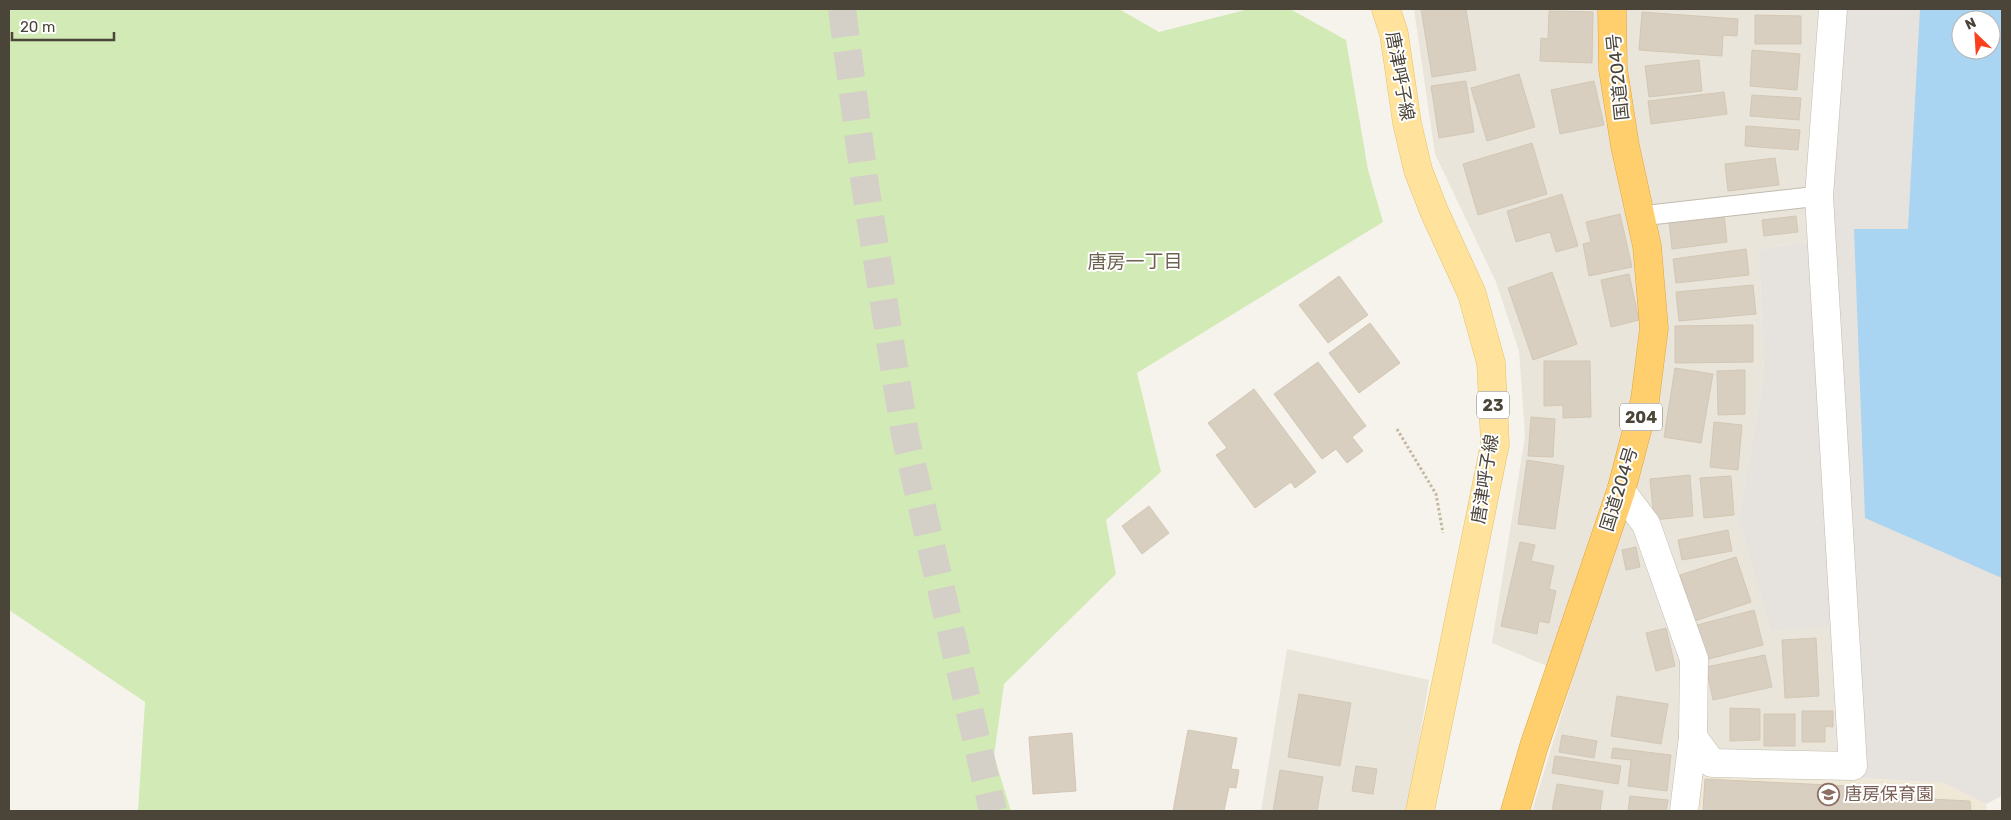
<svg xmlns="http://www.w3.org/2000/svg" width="2011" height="820" viewBox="0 0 2011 820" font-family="Rubik,'Noto Sans JP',sans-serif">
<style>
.residential{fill:#eae5da}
.industrial{fill:#e6e2dd;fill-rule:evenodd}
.education{fill:#efe8d6}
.green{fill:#d2eab5}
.water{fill:#a9d4f2;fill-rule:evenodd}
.building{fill:#d8cfc1;stroke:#d3c7b4}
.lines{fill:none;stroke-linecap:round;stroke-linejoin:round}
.highway-tunnel{stroke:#d4d0c8;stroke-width:28;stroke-dasharray:28 14;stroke-linecap:butt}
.lane-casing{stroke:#c2bbae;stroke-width:21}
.street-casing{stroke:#c2bbae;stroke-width:29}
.primary-casing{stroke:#e6c16a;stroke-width:29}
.highway-casing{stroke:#e0a43c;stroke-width:29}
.path{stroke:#c4b79f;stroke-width:3;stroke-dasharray:2.5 2.5;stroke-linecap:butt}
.lane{stroke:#fff;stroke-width:19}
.street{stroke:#fff;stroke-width:28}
.primary{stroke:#ffe39c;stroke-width:28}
.highway{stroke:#ffcf6e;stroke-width:28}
.labels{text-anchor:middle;stroke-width:4;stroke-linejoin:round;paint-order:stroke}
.shield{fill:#fff;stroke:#817c74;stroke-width:1}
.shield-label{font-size:16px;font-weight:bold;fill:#4b4439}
.street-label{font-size:18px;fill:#4b4439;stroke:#fff}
.education-label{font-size:18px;fill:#785e54;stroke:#fff;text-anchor:start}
.neighbourhood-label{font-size:19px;fill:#6e6250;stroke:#fff}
</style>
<rect width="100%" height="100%" fill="#f6f3ec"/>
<g class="residential">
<polygon points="1414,9 1817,9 1809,242 1759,249 1764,376 1739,517 1833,627 1843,777 1690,811 1532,811 1573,677 1492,643 1525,436 1519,351 1496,282 1435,154"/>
<polygon points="1287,649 1429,680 1408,811 1261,811"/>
</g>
<path class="industrial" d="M1817 9H2002V796L1986 804 1944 783 1843 777 1833 627 1771 630 1739 517 1764 376 1759 249 1809 242ZM1961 20H1991V50H1961Z"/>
<polygon class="education" points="1694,769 1944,783 1986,804 1987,811 1690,811"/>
<polygon class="green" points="9,9 1119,9 1159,32 1249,9 1290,9 1346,40 1368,170 1383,222 1137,373 1161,472 1106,520 1116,574 1004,684 994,756 1011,811 138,811 145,702 9,610"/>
<path class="water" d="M1920 9H2002V578L1865 518 1854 229H1908ZM1961 20H1991V50H1961Z"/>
<g class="building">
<polygon points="1421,9 1466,9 1476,70 1432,77"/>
<polygon points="1549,11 1593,12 1592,63 1540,61 1541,38 1548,39"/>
<polygon points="1642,12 1738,19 1737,36 1723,35 1722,56 1639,50"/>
<polygon points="1755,15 1801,16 1801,44 1755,44"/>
<polygon points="1752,50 1800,54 1797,90 1750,86"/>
<polygon points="1699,60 1702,91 1649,97 1645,66"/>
<polygon points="1519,74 1535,127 1487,141 1471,88"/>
<polygon points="1466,81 1474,132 1439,138 1431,86"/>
<polygon points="1594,81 1604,125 1560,134 1551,90"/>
<polygon points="1724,92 1727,114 1651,124 1648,101"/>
<polygon points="1752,95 1801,98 1799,120 1750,116"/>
<polygon points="1746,126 1800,130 1798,150 1745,146"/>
<polygon points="1532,143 1547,194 1478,215 1463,164"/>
<polygon points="1775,158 1779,185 1728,191 1725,164"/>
<polygon points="1562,194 1578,246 1556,252 1550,232 1516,242 1507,211"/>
<polygon points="1620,214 1632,267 1589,276 1583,244 1591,242 1586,222"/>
<polygon points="1724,214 1727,242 1672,249 1669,221"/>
<polygon points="1796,216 1798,232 1764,236 1762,220"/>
<polygon points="1746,249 1749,275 1676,283 1673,259"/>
<polygon points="1552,272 1577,344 1533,360 1508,288"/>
<polygon points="1629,274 1639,320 1611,327 1601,280"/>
<polygon points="1339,276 1368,315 1328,343 1299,305"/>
<polygon points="1753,285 1756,314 1679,321 1676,292"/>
<polygon points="1370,323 1400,363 1359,393 1329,353"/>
<polygon points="1753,325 1753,362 1675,363 1675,326"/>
<polygon points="1544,361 1590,361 1591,417 1563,418 1563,405 1544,406"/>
<polygon points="1318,362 1366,426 1352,437 1363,451 1347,463 1336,449 1322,459 1274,394"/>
<polygon points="1675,368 1713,374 1701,443 1664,437"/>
<polygon points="1745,370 1745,414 1718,415 1717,371"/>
<polygon points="1254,389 1316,472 1295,488 1291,482 1255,508 1216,455 1227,448 1208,423"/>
<polygon points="1531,417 1555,419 1553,457 1528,456"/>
<polygon points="1714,422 1742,425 1738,470 1710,467"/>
<polygon points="1527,460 1564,466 1555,529 1518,524"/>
<polygon points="1690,475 1693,516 1654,520 1650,479"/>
<polygon points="1731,476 1734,515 1704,518 1700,478"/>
<polygon points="1149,506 1169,533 1142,554 1122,526"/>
<polygon points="1728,530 1732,551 1682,560 1678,540"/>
<polygon points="1520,542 1535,545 1531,561 1554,566 1549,589 1556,591 1549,623 1539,621 1537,634 1501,626"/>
<polygon points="1636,547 1640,567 1626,570 1622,550"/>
<polygon points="1736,557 1751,602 1695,621 1680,575"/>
<polygon points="1754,610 1763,645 1705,660 1697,625"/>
<polygon points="1666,628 1675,666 1656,671 1646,633"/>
<polygon points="1816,638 1819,696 1785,698 1782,640"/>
<polygon points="1765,655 1772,687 1713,700 1706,667"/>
<polygon points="1299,694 1351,703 1340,766 1288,757"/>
<polygon points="1617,696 1668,704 1661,744 1611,736"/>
<polygon points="1730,708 1760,709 1760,740 1730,741"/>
<polygon points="1802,711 1833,711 1833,727 1825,726 1825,742 1802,742"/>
<rect x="1764" y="714" width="31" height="32"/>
<polygon points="1188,730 1237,738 1231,769 1239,770 1236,788 1229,787 1224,811 1173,811"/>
<polygon points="1072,733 1076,791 1033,794 1029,737"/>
<polygon points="1562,735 1597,741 1594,758 1559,752"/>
<polygon points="1613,748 1671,755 1667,791 1628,786 1631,760 1611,758"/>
<polygon points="1555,756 1621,766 1618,784 1552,773"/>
<polygon points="1356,766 1377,769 1373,794 1352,791"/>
<polygon points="1280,770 1323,777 1317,811 1273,811"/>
<polygon points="1705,779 1910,789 1910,798 1970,801 1971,811 1703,811"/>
<polygon points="1557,784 1603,791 1600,811 1552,811"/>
<polygon points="1630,796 1668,800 1666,811 1628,811"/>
</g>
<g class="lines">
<polyline class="highway-tunnel" points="842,9 865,185 905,435 993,811"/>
<defs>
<polyline id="lane" points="1641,216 1819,196"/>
<g id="street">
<polyline points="1621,491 1646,524 1694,659 1693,737 1684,811"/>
<polyline points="1693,737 1712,763 1853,766 1819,196 1833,9"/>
</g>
<polyline id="primary" points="1386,9 1394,34 1407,123 1418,170 1434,211 1472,294 1491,363 1495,444 1420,811"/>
<polyline id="highway" points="1515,811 1534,746 1621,491 1645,400 1654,328 1647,246 1625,146 1613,69 1612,9"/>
</defs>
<use href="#lane" class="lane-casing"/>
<use href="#street" class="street-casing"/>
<use href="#primary" class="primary-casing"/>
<use href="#highway" class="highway-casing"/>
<polyline class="path" points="1397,429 1436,494 1443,533"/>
<use href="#lane" class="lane"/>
<use href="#street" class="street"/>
<use href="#primary" class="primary"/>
<use href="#highway" class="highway"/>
</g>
<defs>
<symbol id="school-ring" viewBox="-11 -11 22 22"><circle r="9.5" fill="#fff" stroke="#8d6e63" stroke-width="1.5"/><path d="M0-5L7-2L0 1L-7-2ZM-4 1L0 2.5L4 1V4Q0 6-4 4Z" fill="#8d6e63"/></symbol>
</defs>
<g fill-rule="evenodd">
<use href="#school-ring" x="1816" y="782" width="25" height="25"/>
</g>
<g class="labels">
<g class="shield">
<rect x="1477" y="391.5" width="32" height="27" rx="4"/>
<rect x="1620" y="403.5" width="42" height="27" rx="4"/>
</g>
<g class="shield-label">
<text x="1493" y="411">23</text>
<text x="1641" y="423">204</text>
</g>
<g class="street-label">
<text transform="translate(1400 76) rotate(80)" y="6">唐津呼子線</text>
<text transform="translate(1618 77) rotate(-96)" y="6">国道204号</text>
<text transform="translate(1485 479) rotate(-81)" y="6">唐津呼子線</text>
<text transform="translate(1619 489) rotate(-73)" y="6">国道204号</text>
</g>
<g class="education-label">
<text x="1844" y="800">唐房保育園</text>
</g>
<g class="neighbourhood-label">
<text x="1135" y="268">唐房一丁目</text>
</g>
</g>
<rect width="2011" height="820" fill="none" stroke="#4b4439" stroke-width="20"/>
<g transform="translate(1976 35) rotate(335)"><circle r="24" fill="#ffffff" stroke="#b7b4b0"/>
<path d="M0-4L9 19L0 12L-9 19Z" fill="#fc3f1d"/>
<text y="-8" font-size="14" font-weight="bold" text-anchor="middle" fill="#4b4439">N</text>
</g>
<path d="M12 32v8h102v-8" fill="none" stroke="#4b4439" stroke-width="2.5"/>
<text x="20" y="32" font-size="15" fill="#4b4439" stroke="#ffffff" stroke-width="4" paint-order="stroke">20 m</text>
</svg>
